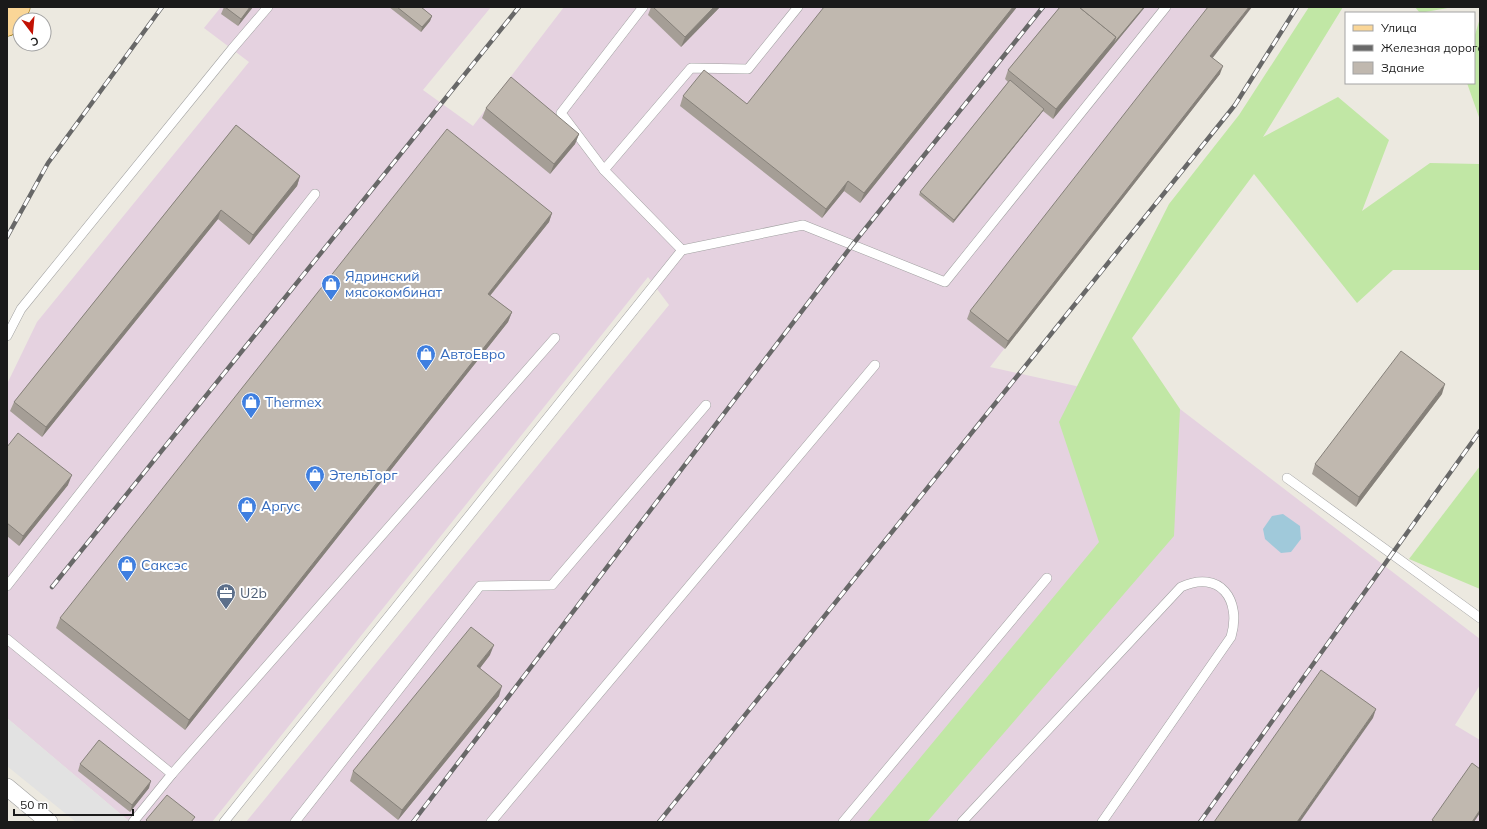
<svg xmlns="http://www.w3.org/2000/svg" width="1487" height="829" viewBox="0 0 1487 829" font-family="Mulish,sans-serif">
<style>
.industrial{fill:#e5d2e0}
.grass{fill:#c1e7a5}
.parking{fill:#e2e2e2}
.water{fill:#a0c9da}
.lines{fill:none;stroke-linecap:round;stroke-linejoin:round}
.lane-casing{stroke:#a1a1a1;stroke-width:10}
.street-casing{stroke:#a1a1a1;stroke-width:18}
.primary-casing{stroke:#8f6b02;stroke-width:23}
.lane{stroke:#fff;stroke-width:9}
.street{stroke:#fff;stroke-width:17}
.primary{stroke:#fad697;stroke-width:22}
.rail-casing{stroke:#686868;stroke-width:4.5}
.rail{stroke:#fff;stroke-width:3;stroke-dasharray:9;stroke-linecap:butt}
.wall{fill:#a59e96}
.shaded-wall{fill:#86817a}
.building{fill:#c0b8af;stroke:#86817a}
.labels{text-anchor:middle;stroke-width:4;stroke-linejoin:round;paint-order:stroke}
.shop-label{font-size:14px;fill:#366cbe;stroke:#fff;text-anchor:start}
.service-label{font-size:14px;fill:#4e5e75;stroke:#fff;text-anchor:start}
</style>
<rect width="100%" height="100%" fill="#ece9e0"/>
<polygon class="industrial" points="221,7 491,7 423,90 473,126 564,7 1252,7 1208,64 1220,74 990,367 1180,409 1480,639 1480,685 1455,725 1480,740 1480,822 246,822 669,305 648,277 212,822 130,822 7,718 7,384 37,322 249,62 204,28"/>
<g class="grass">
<polygon points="1309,7 1343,7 1263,137 1338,97 1389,140 1362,211 1430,163 1480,164 1480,270 1393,270 1357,303 1254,174 1132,338 1180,409 1174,536 927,822 867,822 1099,542 1059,422 1169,204 1239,115"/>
<polygon points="1415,7 1453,7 1420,13"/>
<polygon points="1480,18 1480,120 1467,83 1474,83 1474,38"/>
<polygon points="1480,466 1480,589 1409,559"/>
</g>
<polygon class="parking" points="7,718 130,822 76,822 7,766"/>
<polygon class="water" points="1283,514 1300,526 1301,539 1291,552 1281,553 1265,539 1263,529 1272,516"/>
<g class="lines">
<defs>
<g id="lane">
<polyline points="604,170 561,113 643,7"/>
<polyline points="682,250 604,170 691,68 748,69 798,7"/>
<polyline points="7,336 21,309 232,49 268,7"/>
<polyline points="1287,478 1480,618"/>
<polyline points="7,586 315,194"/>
<polyline points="7,639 172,774"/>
<polyline points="133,822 172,774 555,338"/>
<polyline points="224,822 682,250 803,225 945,282 1166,7"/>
<polyline points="295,822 480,586 552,585 706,405"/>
<polyline points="491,822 875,365"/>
<polyline points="843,822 1047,578"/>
<path d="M962 822 1181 587C1220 569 1242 600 1231 637L1102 822"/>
</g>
<polyline id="street" points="7,787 49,822"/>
<polyline id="primary" points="7,25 19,7"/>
</defs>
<use href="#lane" class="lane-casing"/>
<use href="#street" class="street-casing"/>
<use href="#primary" class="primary-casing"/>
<use href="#lane" class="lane"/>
<use href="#street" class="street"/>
<use href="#primary" class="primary"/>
<defs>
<g id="rail">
<polyline points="7,237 48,163 162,7"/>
<polyline points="52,587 519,7"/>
<polyline points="413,822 853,244 1043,7"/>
<polyline points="659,822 1235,105 1297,7"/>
<polyline points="1200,822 1480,431"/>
</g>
</defs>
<use href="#rail" class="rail-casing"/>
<use href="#rail" class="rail"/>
</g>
<g class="wall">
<polygon points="224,7 253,7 238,26 221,14"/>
<polygon points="389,7 421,7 432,16 430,21 421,32"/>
<polygon points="651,7 720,7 681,47 648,15"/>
<polygon points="1017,7 860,203 844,191 822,218 680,106 683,96 747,104"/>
<polygon points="1060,7 1145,7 1053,119 1043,111 953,223 919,195 920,192 1008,82 1005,79 1008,70"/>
<polygon points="1212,58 1220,74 1005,349 967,319 970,311"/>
<polygon points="486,108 579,134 575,144 550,174 482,118"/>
<polygon points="236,125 300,176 297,186 249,245 218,219 42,437 10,411 14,402"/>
<polygon points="552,213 549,222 490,296 512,312 508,322 185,730 56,628 60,618"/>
<polygon points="1442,394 1356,507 1312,474 1315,464"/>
<polygon points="7,447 68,485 19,546 7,536"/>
<polygon points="490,655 480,668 499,696 398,820 350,781 353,771"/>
<polygon points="80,764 149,788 130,812 78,771"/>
</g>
<g class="shaded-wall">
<polygon points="250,7 253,7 238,26 241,19"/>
<polygon points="714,7 720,7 681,47 685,37"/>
<polygon points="1013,7 1017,7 860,203 864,193"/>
<polygon points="1144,7 1145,7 1053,119 1056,109 1116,37"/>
<polygon points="1249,7 1252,7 1208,64 1210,56"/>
<polygon points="432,16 430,21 421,32 422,27"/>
<polygon points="1223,66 1220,74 1005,349 1008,341"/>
<polygon points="1044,109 1043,111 953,223 954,220"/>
<polygon points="579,134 575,144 550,174 554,164"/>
<polygon points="300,176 297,186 249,245 253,235"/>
<polygon points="848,181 844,191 822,218 826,209"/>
<polygon points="221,210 218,219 42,437 46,427"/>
<polygon points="552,213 549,222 484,303 488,294"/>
<polygon points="512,312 508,322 185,730 189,720"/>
<polygon points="1445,384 1442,394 1356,507 1359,497"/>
<polygon points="72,475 68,485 19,546 23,536"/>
<polygon points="494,645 490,655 474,676 477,666"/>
<polygon points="502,686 499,696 398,820 402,810"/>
<polygon points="1376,709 1373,718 1300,822 1297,822"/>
<polygon points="151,781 149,788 130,812 132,805"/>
<polygon points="1480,810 1480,813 1474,822 1472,822"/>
</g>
<g class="building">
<polygon points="225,7 250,7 241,19"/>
<polygon points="397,7 421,7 432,16 422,27"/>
<polygon points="653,7 714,7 685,37"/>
<polygon points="824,7 1013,7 864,193 848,181 826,209 683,96 704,70 747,104"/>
<polygon points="1060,7 1079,7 1116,37 1056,109 1008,70"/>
<polygon points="1079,7 1144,7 1113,44 1116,37"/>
<polygon points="1208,7 1249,7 1210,56 1223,66 1008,341 970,311"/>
<polygon points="511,77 579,134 554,164 486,108"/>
<polygon points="1010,80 1044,109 954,220 920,192"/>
<polygon points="236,125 300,176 253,235 221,210 46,427 14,402"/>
<polygon points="447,129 552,213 488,294 512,312 189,720 60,618"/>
<polygon points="1401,351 1445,384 1359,497 1315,464"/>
<polygon points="18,433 72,475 23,536 7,523 7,447"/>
<polygon points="471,627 494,645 477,666 502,686 402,810 353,771"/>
<polygon points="1321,670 1376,709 1297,822 1214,822"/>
<polygon points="99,740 151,781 132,805 80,764"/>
<polygon points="1472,763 1480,769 1480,810 1472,822 1435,822 1432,820"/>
<polygon points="167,795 195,817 191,822 148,822 146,820"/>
</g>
<defs>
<symbol id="shop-pin" viewBox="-11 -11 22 30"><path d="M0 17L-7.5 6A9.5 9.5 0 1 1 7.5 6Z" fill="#3f7fe0" stroke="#fff"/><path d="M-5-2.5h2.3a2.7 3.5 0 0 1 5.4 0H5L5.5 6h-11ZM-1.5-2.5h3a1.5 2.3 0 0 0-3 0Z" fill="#fff"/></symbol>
<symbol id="office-pin" viewBox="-11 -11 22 30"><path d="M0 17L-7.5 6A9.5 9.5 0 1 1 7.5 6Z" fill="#5c6f8a" stroke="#fff"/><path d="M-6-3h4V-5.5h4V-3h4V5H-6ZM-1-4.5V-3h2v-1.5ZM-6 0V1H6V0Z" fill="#fff"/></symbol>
</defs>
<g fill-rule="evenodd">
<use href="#shop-pin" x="320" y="273" width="22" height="30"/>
<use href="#shop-pin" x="415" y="343" width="22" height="30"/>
<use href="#shop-pin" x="240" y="391" width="22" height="30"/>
<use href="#shop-pin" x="304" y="464" width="22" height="30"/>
<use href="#shop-pin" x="236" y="495" width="22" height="30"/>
<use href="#shop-pin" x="116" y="554" width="22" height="30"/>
<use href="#office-pin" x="215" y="582" width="22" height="30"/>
</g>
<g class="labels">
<g class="shop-label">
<text x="345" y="281">Ядринский<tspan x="345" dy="16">мясокомбинат</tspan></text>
<text x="440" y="359">АвтоЕвро</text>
<text x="265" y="407">Thermex</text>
<text x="329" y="480">ЭтельТорг</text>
<text x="261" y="511">Аргус</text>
<text x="141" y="570">Саксэс</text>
</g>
<g class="service-label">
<text x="240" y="598">U2b</text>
</g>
</g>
<rect width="1487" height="829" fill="none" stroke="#1a1a1a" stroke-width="16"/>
<rect x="1345" y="12" width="130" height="72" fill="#ffffff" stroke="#a3a3a3"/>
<rect x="1353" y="25" width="20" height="6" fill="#fad697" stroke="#a3a3a3"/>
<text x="1381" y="32" font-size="12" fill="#1a1a1a">Улица</text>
<rect x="1353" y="45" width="20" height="6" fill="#686868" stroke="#a3a3a3"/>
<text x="1381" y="52" font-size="12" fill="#1a1a1a">Железная дорога</text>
<rect x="1353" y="62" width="20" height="12" fill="#c0b8af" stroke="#a3a3a3"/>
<text x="1381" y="72" font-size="12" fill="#1a1a1a">Здание</text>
<g transform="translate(32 32) rotate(164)"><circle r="19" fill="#ffffff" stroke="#a3a3a3"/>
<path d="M0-3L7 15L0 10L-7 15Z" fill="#c21103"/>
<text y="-6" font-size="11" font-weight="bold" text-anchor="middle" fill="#1a1a1a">С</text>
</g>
<path d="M14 809v6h119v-6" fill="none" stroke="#1a1a1a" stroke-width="2"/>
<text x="20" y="809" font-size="12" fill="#1a1a1a" stroke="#ffffff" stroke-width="3" paint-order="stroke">50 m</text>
</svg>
